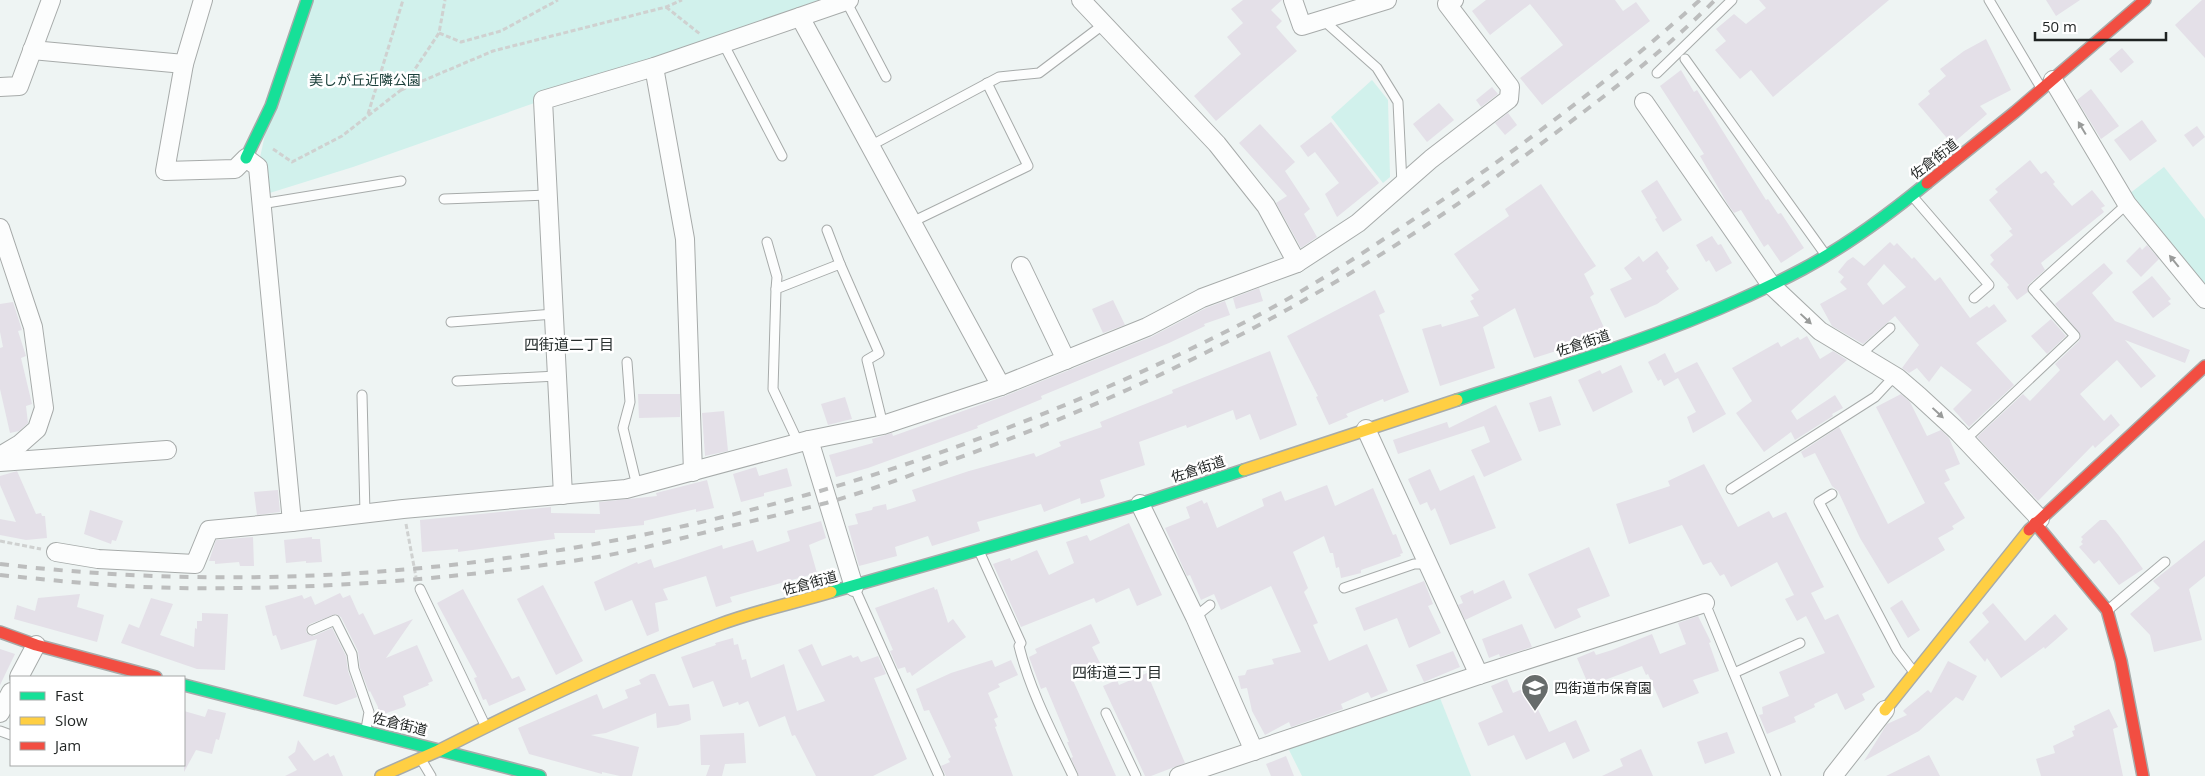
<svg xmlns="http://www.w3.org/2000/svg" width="2205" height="776" viewBox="0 0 2205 776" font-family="'Open Sans','Noto Sans JP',sans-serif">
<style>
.green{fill:#d1f1ec}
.building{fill:#e4e0e8;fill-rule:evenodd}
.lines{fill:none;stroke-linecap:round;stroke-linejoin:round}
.lane-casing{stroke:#a7abaa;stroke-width:11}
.street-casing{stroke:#a7abaa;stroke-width:20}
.fast-casing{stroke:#a7abaa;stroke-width:14}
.slow-casing{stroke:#a7abaa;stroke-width:14}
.jam-casing{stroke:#a7abaa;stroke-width:14}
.path{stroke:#cfd1d0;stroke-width:3;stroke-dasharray:5 2.5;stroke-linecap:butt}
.lane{stroke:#fcfdfd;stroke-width:9}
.street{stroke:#fcfdfd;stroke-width:18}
.fast{stroke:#16e098;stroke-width:11}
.slow{stroke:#ffcf43;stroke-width:11}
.jam{stroke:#f24e42;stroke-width:11}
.rail{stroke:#bcbdbd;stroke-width:4;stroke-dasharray:9 9;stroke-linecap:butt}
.oneway{fill:#999b9a}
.labels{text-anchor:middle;stroke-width:5;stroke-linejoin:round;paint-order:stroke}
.park-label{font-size:14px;fill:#1d403b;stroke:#fff}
.street-label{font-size:14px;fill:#1f2322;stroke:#fff}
.poi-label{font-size:14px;fill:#1f2322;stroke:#fff;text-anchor:start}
.neighbourhood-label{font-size:15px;fill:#262d2c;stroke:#fff}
</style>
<rect width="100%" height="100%" fill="#eef4f3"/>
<g class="green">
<polygon points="307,0 849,0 543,100 353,167 260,196 258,167 271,106"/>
<polygon points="1372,80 1388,100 1390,177 1383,183 1331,117"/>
<polygon points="2164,167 2205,219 2205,291 2129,194"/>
<polygon points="1440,698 1471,776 1302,776 1288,748"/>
</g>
<g class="building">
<polygon points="1243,0 1282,0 1271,10 1282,21 1276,27 1297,51 1216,121 1194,96 1241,54 1227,37 1243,23 1231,9"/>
<polygon points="1486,0 1615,0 1623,11 1636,2 1650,21 1542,105 1520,78 1563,45 1530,4 1490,35 1472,11"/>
<polygon points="1759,0 1889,0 1773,97 1751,70 1740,79 1715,50 1726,41 1716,29 1734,14 1746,24 1766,8"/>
<polygon points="2046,0 2080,0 2056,16"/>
<polygon points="2202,0 2205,0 2205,58 2175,25"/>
<polygon points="1986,39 2011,90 1980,106 1987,114 1952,144 1918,104 1930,94 1928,91 1946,76 1940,69 1964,51"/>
<polygon points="2122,48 2134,62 2121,73 2109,59"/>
<polygon points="1681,70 1694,92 1697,90 1766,200 1768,199 1778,214 1781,213 1804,248 1781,263 1768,244 1764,247 1741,210 1734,213 1727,203 1700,156 1704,154 1660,86"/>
<polygon points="1492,87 1498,94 1481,107 1476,100"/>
<polygon points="2091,89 2119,126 2101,139 2077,100"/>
<polygon points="1439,103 1454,120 1427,142 1413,124"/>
<polygon points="1508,113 1517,125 1505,135 1495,123"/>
<polygon points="2142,120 2157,141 2130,161 2114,140"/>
<polygon points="1331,122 1379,183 1337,217 1325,194 1339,183 1315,152 1308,157 1300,146"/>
<polygon points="1260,124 1295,162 1285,171 1310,209 1304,214 1317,237 1301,248 1276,203 1287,196 1239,143"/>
<polygon points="2197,126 2205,137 2193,147 2184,135"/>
<polygon points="2030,160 2041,174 2046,171 2055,182 2053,184 2072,206 2092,190 2105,206 2101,208 2104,212 2041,263 2045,270 2028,285 2028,292 2017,300 2007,287 2009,285 1990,264 1994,260 1990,255 2013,235 2009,231 2012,229 1989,200 1998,192 1995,189"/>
<polygon points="1657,180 1682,220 1663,232 1655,219 1657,218 1641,191"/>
<polygon points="1541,184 1596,266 1584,274 1594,294 1590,297 1606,332 1588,341 1534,358 1515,308 1483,327 1495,368 1440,386 1422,329 1441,324 1442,327 1479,316 1470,301 1474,299 1471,295 1479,290 1454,254 1509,216 1505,209"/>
<polygon points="1712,236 1718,245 1721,244 1732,263 1716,272 1709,260 1706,262 1696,245"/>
<path d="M1890 242 1894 246 1897 243 1912 259 1914 257 1935 281 1940 277 1970 318 1987 306 1989 308 1994 304 2007 321 1976 343 2014 385 1969 427 1953 409 1972 390 1941 366 1929 382 1917 368 1909 373 1902 368 1919 345 1895 316 1863 344 1832 326 1820 304 1847 289 1840 282 1844 277 1838 272 1847 261 1853 257 1864 266ZM1884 264 1906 287 1883 305 1867 284Z"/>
<polygon points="2147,245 2159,259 2141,277 2126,261 2140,247 2142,250"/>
<polygon points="1657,251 1669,268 1666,271 1679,289 1657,304 1625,318 1610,289 1632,279 1624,268 1639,256 1643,262"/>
<polygon points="2104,263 2113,273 2092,293 2115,321 2190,350 2185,363 2125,340 2156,376 2141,388 2117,360 2080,394 2104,421 2111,414 2120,425 2095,448 2093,445 2038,501 1977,437 2023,394 2030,401 2060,370 2055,364 2079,341 2081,335 2055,304"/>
<polygon points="2152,276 2171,299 2168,301 2171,304 2153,318 2132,292"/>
<polygon points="1259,288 1263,301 1236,309 1233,298"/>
<polygon points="1375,290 1385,312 1379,315 1409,392 1384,402 1383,399 1346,414 1348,417 1329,425 1316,397 1318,396 1287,336"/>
<polygon points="1113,300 1125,325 1103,333 1092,309"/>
<polygon points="1225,301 1230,315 1204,324 1205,326 1169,343 1041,396 1042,399 977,426 978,428 868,468 836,477 829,455 873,443 872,439 892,433 893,436 1005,396 1151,337 1206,308"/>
<polygon points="13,302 22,330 18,331 26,356 21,358 32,404 26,406 28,423 19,431 10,433 0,389 0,348 3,347 0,332 0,304"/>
<polygon points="2051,319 2066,336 2047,354 2031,336"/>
<polygon points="1807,336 1820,359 1833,351 1847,360 1791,411 1797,420 1835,395 1843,408 1832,414 1833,416 1795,440 1791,432 1764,452 1736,413 1752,401 1732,368 1778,342 1781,347 1798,337 1800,340"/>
<polygon points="1270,351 1297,425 1260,440 1250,414 1236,420 1233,410 1187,428 1186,425 1139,442 1145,465 1100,480 1105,496 1103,498 1081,504 1080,498 1044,512 1041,504 977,522 980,531 932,546 928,536 895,547 897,556 859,566 848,526 858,524 855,514 872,510 873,507 886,504 887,510 916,501 912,490 969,471 1034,453 1036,457 1061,446 1059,442 1102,427 1100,422 1173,393 1172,390"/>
<polygon points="1665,353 1675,373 1697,362 1726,414 1693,433 1687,417 1696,412 1678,378 1664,386 1661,379 1658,381 1648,362"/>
<polygon points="1621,365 1633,392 1593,412 1578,380 1600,370 1602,374"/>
<polygon points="638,394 680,394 680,417 639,418"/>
<polygon points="1901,394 1910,402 1927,436 1941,430 1949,438 1960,464 1945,470 1950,480 1944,483 1965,518 1952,526 1954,529 1938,538 1945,550 1888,584 1860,538 1838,491 1832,486 1815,453 1804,458 1801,452 1839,427 1888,524 1925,503 1876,407"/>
<polygon points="1551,396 1561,425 1539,432 1529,403"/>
<polygon points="845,397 852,419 828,425 821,404"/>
<polygon points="1496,405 1522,460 1484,477 1471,450 1490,442 1484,426 1398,454 1393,440 1447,422 1449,428"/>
<polygon points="724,411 728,451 705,456 702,413"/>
<polygon points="1704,464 1738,527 1769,511 1773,518 1786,512 1824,587 1811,593 1825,620 1838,614 1875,687 1862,694 1865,700 1845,710 1837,693 1814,704 1815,707 1794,717 1796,722 1767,734 1759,715 1763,714 1762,707 1789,696 1779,672 1825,653 1806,616 1797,621 1785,599 1794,595 1777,562 1731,587 1724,574 1720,576 1711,562 1703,565 1682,525 1629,544 1616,504 1670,486 1668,481"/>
<polygon points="756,467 759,476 787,468 792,486 764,493 764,496 741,502 733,474"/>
<polygon points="1430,469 1440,491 1474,475 1496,528 1450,545 1435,508 1431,511 1427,502 1420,505 1408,479"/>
<polygon points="17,471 36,514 41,513 42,516 45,516 47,538 26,540 0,535 0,519 16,522 0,485 0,476"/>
<polygon points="707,480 714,508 696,512 696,509 644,521 644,525 595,530 595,533 554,533 555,539 458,552 458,549 422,552 420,520 551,507 551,513 600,514 599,502 657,496 656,493"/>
<polygon points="1327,485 1335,506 1373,488 1393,535 1396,534 1403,553 1400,554 1401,556 1361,570 1361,573 1341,578 1339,567 1336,568 1333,553 1330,553 1324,536 1293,552 1308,588 1304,592 1318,623 1313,625 1329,661 1367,644 1388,691 1371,698 1368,692 1341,704 1343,709 1291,727 1289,722 1265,735 1252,711 1247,688 1241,689 1238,676 1245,675 1247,670 1274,664 1272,659 1301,652 1271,586 1221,610 1214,594 1201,600 1190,575 1187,576 1165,528 1190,518 1186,507 1202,500 1204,504 1207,502 1217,528 1264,506 1262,499 1281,491 1285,501"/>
<polygon points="278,490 280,512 257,515 254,492"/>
<polygon points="90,510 123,521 116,541 112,540 111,544 84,534"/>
<polygon points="2100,520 2106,520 2119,536 2143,569 2119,585 2099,560 2094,564 2079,547 2083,544 2081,542 2083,539 2081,537"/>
<polygon points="821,521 826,538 809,545 817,573 730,597 732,602 716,607 706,576 663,589 668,600 655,603 659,631 647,636 632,600 605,611 594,582 637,562 638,564 651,559 654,568 722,545 723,549 753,540 757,552 790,541 787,531"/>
<polygon points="1129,523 1162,595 1137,606 1129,588 1096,603 1094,598 1021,627 993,564 1010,558 1011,561 1037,550 1049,575 1074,563 1066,542 1087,535 1090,541"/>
<polygon points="253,537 254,566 240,566 239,562 215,564 215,561 209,561 216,540"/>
<polygon points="312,537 312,539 320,539 322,562 306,563 306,561 286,563 284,540"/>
<polygon points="2205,540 2205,576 2189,589 2202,640 2154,652 2150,635 2130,614 2160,588 2153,581"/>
<polygon points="1589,547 1610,596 1577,609 1581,617 1555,629 1528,574"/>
<polygon points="1504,580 1512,598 1465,620 1458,605 1463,603 1460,596 1473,590 1474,594"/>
<polygon points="1424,581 1433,604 1428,606 1441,633 1409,648 1397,618 1364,631 1355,608"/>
<polygon points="543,585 583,661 556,675 517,599"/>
<polygon points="934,587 935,590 937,589 948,623 953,619 966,637 912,676 910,672 907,673 905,667 898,669 890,651 893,650 875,608"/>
<polygon points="463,589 512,679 519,676 526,690 489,706 486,699 483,700 474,678 477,677 437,603"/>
<polygon points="340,593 343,598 350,595 359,615 363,613 374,635 413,619 386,658 417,645 433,681 428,683 429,685 403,696 406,705 404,707 378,716 378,707 370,691 369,692 360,668 358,651 341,617 336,614 310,624 307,627 306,632 309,635 314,636 332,628 346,656 348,671 357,697 336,705 303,696 317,639 281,650 276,635 273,636 265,606 302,595 304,599 311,596 315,605"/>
<polygon points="80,594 77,607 104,615 97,642 14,619 17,605 35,611 38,598"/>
<polygon points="151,598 173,604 160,635 194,647 195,628 197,629 197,621 202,621 202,613 228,614 225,670 197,669 121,643 129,624 139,628"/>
<polygon points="1902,600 1920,630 1908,638 1890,608"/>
<polygon points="1993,603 2025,641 2055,614 2068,629 2045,649 2044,647 2001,678 1987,658 1985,662 1969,642 1989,622 1982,613"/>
<polygon points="1698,616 1711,642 1709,643 1719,671 1693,680 1699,693 1663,708 1648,674 1646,675 1642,666 1589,686 1577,658 1594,651 1596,655 1612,650 1652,634 1660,654 1686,644 1678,623"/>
<polygon points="1091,624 1100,643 1092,647 1100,663 1071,676 1116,776 1079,776 1071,758 1073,757 1067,742 1069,742 1046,687 1041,689 1029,657 1037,653 1035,649"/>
<polygon points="1522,624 1532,647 1500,657 1499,654 1489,658 1482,639"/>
<polygon points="733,638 734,645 738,644 742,660 746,659 751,678 784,664 797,711 825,701 798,650 812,644 822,666 851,655 853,658 858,656 861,662 878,656 886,674 874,678 907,759 873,776 816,776 795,735 792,736 785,716 759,727 748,701 739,705 738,702 723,707 713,681 693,688 681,657 716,645 715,643"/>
<polygon points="0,649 15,654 0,685"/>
<polygon points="1453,651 1460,667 1424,682 1416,665"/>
<polygon points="992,660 995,667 1011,660 1018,675 998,684 1000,687 988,693 998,717 994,719 997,726 995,727 1013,776 946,776 941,766 950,762 948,759 951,757 929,710 924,711 916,689 951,673"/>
<polygon points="1948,661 1977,676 1963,701 1956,697 1919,731 1864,761 1887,724 1907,715 1903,711 1905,709 1928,690 1931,693"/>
<polygon points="1147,673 1185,763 1151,776 1145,776 1103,686 1117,680 1119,685"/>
<polygon points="651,674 655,674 669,706 689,704 691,720 678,725 657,728 656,713 606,733 591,735 639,747 632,776 620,776 602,772 602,774 529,754 518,728 597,694 603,709 628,698 625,690 641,684 639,680"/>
<polygon points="1507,679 1513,693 1527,687 1549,732 1576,720 1590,751 1573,759 1565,742 1526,760 1514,735 1488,746 1478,723 1503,712 1491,686"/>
<polygon points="208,709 226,713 219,740 216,739 212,754 196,750 184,772 184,711 205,717"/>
<polygon points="2109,709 2118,727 2113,729 2123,776 2041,776 2036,759 2055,753 2053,746 2074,736 2072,731 2075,730 2074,726"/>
<polygon points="1727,732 1735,753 1705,764 1697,742"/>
<polygon points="744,733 746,763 725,764 722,776 706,776 710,765 701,765 700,735"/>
<polygon points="298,740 314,761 328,753 330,757 334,755 343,776 285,776 297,770 288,757 295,752"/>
<polygon points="1641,749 1653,776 1602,776 1623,766 1620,759"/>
<polygon points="1929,755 1940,776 1886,776"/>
<polygon points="1286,756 1294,776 1271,776 1266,764"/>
</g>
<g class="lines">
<defs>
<g id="lane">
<polyline points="1989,0 2040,86"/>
<polyline points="846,1 886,77"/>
<polyline points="1323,20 1377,68 1398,102 1402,184"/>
<polyline points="723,43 782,156"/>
<polyline points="1685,59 1825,254"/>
<polyline points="1657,73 1732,0"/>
<polyline points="870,146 999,77 1039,73 1104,24"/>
<polyline points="1914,198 1989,285 1974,298"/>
<polyline points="444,199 548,195"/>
<polyline points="261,204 401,181"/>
<polyline points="912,222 1028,166 987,83"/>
<polyline points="827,230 840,264"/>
<polyline points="767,242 777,277 776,289"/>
<polyline points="451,322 554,314"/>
<polyline points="1860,355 1890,328"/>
<polyline points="627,362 630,402 623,428 637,486"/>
<polyline points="457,381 557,376"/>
<polyline points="362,395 365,513"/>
<polyline points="1965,440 2075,336 2033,289 2127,204"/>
<polyline points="799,444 773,389 776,289 840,264 879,353 867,360 883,425"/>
<polyline points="1731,489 1875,397 1889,382 1893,375"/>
<polyline points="1832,494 1819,502 1897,650 1913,671"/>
<path d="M980 553 1021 643 1019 646C1030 691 1053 734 1073 776"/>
<polyline points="1344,588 1414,564 1428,564"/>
<polyline points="420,589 484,723"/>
<polyline points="855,589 939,776"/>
<polyline points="1705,603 1776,776"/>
<polyline points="2108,610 2165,562"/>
<polyline points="1195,617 1210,605"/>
<polyline points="312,630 335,620 352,654 354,669 369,712 366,729"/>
<polyline points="1734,673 1800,643"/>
<polyline points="1106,713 1136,776"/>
<polyline points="0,731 11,735"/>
<polyline points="422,761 431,776"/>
</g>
<g id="street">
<polyline points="203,0 184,64 165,171 235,169 246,158 258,167 292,522 403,509 626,489 809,440 883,425 1001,386 1147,327 1202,298 1297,263 1358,223 1431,159 1509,99 1510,87 1447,4 1454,0"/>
<polyline points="1081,0 1217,144 1266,206 1297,263"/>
<polyline points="1293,0 1302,26 1387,0"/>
<polyline points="800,17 1001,386"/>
<polyline points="32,50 184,64"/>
<polyline points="654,67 685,239 693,472"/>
<polyline points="2053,80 2127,204 2205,299"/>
<polyline points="0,87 19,86 51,0"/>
<polyline points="1644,102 1771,285 1820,331 1898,378 1919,396 1957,431 2040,519"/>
<polyline points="0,228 33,327 44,408 37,429 20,444 0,456"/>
<polyline points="1021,266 1066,360"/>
<polyline points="1366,429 1479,675"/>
<polyline points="809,440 854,587"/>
<polyline points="0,462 167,450"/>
<polyline points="563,495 543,100 654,67 849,0"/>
<polyline points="1140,504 1195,617 1254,751"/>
<polyline points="56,552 98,559 195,564 209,530 292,522"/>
<polyline points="19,677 36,645"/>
<polyline points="0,713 11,692"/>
<polyline points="1179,776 1479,675 1705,603"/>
<polyline points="1833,776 1885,710"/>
</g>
<g id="fast">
<polyline points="246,158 271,106 307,0"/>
<path d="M1457 400C1574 362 1694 327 1803 269 1848 245 1888 215 1927 183"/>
<polyline points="831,592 1140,504 1244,470"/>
<polyline points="184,685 540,776"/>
</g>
<g id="slow">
<polyline points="1244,470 1457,400"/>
<polyline points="1885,710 2029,530"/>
<path d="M440 750C530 704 622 660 718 625 755 611 794 603 831 592"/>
<polyline points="381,776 440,750"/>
</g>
<g id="jam">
<polyline points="1927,183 2015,112 2145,0"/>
<polyline points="2035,523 2107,610 2121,661 2143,776"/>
<polyline points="2029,530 2205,366"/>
<polyline points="0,632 36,645 156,677"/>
</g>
</defs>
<use href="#lane" class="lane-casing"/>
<use href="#street" class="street-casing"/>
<use href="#fast" class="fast-casing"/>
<use href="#slow" class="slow-casing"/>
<use href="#jam" class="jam-casing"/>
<g class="path">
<polyline points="666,7 700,34"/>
<polyline points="439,33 461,42 501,31 558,0"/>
<polyline points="401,90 493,51 666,7 682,0"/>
<polyline points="368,114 403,0"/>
<polyline points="273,149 292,162 342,136 401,90 439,33 445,0"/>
<polyline points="406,524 416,577"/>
<polyline points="0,541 41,549"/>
</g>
<use href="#lane" class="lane"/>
<use href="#street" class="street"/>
<use href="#fast" class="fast"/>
<use href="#slow" class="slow"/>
<use href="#jam" class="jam"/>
<g class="rail">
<path d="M0 564C431 615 863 517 1247 321 1302 293 1354 259 1405 225 1508 157 1608 83 1700 0"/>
<path d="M0 575C59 581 118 587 178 588 318 590 459 579 598 557 644 549 689 536 735 525 765 518 795 511 826 503 865 492 903 478 941 464 1142 394 1332 297 1504 171 1576 118 1652 63 1715 0"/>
</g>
</g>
<defs><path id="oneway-solid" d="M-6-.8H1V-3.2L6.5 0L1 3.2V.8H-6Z" transform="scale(1.25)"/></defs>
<g class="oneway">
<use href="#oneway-solid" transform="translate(2082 128) rotate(-121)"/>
<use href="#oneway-solid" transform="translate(2174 261) rotate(-129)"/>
<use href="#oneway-solid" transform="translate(1806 319) rotate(43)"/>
<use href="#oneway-solid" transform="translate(1938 413) rotate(43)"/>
</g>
<defs>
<symbol id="school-pin" viewBox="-11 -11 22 30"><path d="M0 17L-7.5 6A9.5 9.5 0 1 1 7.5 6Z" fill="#676c6b" stroke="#fff"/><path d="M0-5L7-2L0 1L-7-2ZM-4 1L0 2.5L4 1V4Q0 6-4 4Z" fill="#fff"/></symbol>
</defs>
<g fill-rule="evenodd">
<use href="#school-pin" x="1519" y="672" width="32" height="43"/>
</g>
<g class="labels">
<g class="park-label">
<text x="365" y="85">美しが丘近隣公園</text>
</g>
<g class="street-label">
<text transform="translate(1934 159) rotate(-38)" y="5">佐倉街道</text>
<text transform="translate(1583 343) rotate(-18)" y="5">佐倉街道</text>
<text transform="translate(1198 469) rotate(-18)" y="5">佐倉街道</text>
<text transform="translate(810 583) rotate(-15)" y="5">佐倉街道</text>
<text transform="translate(400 724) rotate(14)" y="5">佐倉街道</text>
</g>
<g class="poi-label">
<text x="1554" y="693">四街道市保育園</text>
</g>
<g class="neighbourhood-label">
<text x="569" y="350">四街道二丁目</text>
<text x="1117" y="678">四街道三丁目</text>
</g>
</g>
<rect x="10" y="676" width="175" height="90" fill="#ffffff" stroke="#a5a7a7"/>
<rect x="20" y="692" width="25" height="8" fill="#16e098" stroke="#a5a7a7"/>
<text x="55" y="701" font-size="15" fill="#1f2322">Fast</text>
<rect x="20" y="717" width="25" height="8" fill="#ffcf43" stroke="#a5a7a7"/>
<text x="55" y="726" font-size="15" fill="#1f2322">Slow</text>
<rect x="20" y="742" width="25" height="8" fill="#f24e42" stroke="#a5a7a7"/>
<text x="55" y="751" font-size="15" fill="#1f2322">Jam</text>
<path d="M2035 32v8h131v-8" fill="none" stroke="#1f2322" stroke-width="2.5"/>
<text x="2042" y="32" font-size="15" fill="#1f2322" stroke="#ffffff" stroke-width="4" paint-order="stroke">50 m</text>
</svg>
